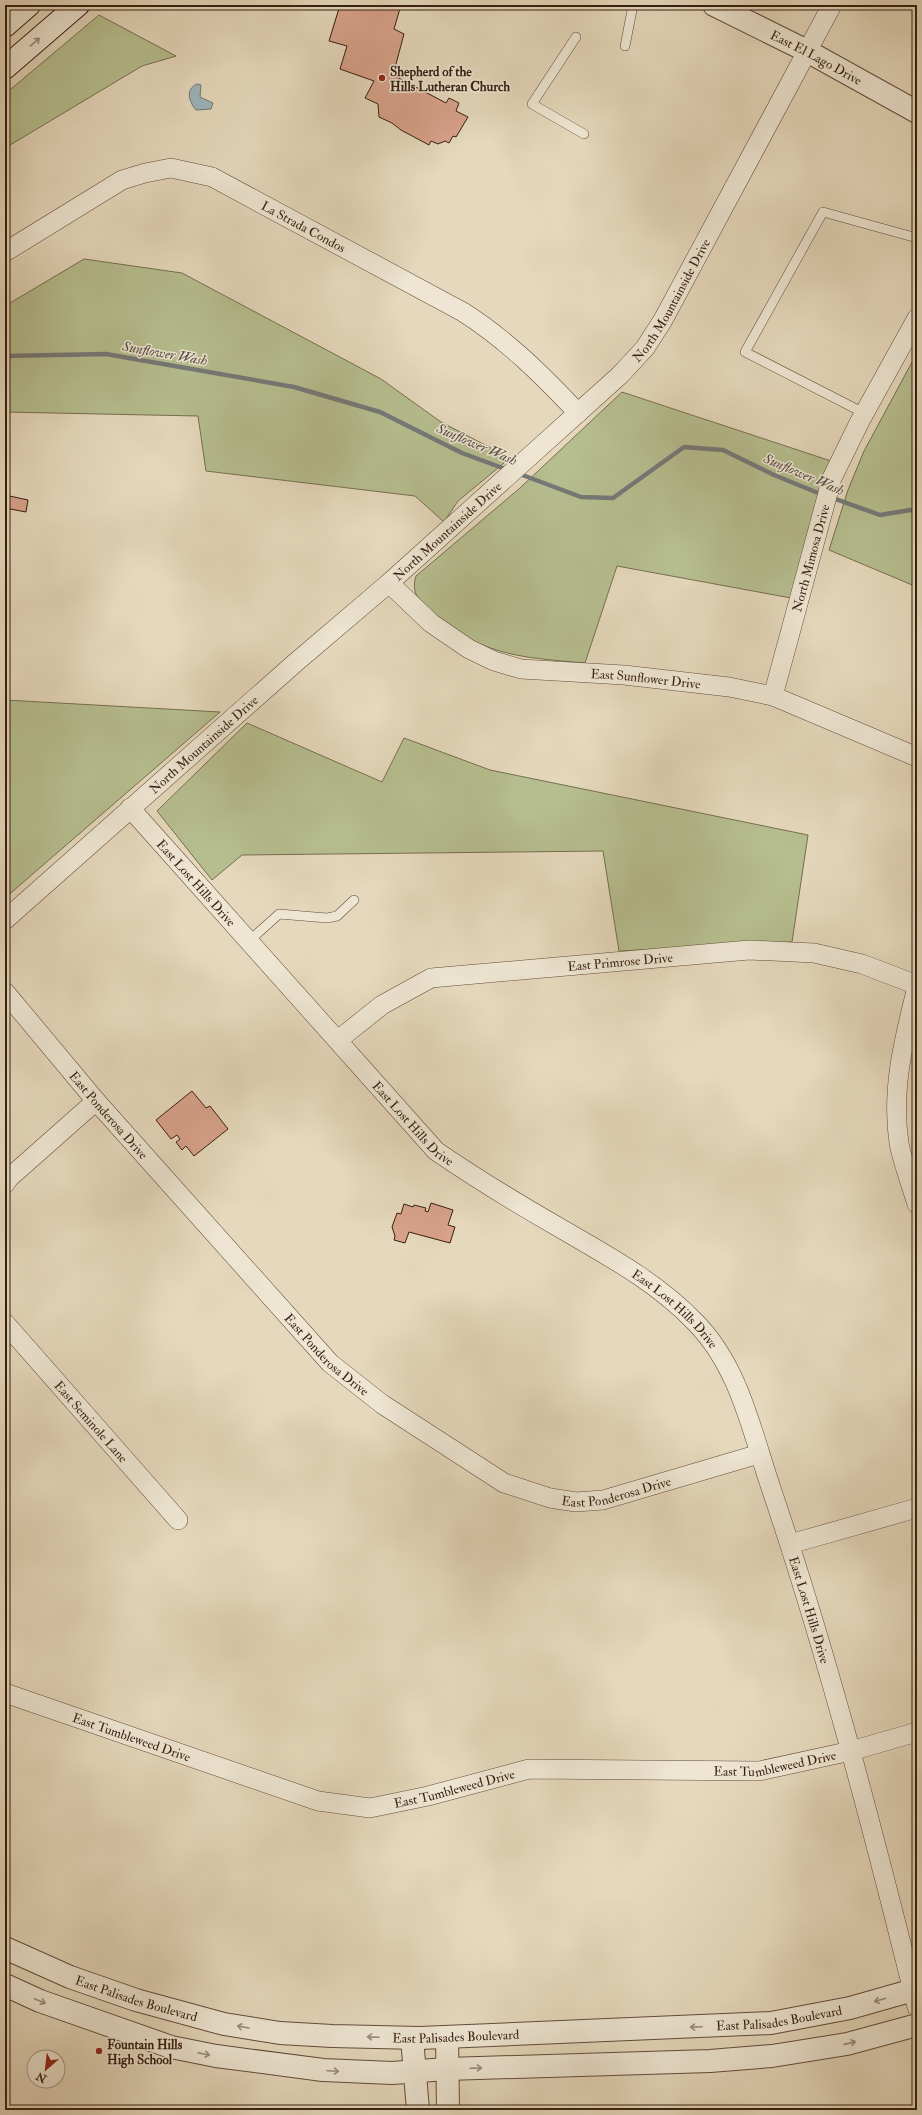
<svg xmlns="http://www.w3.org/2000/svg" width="922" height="2115" viewBox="0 0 922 2115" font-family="'IM FELL Double Pica',serif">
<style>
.green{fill:#b6be8f;stroke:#766e50}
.water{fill:#9db6bd;stroke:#747978}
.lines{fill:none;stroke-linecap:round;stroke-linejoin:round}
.stream{stroke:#747978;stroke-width:4.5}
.building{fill:#d8a28b;stroke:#361e10}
.service-casing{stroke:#624c3b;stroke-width:10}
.minor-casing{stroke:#624c3b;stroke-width:20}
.tertiary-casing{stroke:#624c3b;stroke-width:24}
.secondary-casing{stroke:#361e10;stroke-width:24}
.service{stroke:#eee6d3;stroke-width:9}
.minor{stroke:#eee6d3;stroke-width:19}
.tertiary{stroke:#eee6d3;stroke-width:22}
.secondary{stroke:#eee6d3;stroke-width:22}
.oneway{stroke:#9b8c7b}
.poi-dot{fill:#8f2418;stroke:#eee6d3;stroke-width:1.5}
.labels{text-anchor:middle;stroke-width:3;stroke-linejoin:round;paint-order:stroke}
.street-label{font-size:13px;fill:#361e10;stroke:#eee6d3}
.poi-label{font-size:13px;font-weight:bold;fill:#361e10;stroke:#eee6d3;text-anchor:start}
.water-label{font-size:14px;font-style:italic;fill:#554c44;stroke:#eee6d3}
</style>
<rect width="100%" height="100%" fill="#e5d8bc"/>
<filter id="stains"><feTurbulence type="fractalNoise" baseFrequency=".005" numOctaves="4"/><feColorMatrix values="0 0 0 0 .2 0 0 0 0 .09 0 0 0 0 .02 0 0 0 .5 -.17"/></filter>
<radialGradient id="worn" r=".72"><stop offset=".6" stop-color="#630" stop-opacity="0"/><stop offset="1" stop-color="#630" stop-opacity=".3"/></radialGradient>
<g class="green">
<polygon points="99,15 176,56 142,66 5,148 5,94"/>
<polygon points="84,259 182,273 381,379 441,422 510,458 458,501 444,522 415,496 206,471 198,416 5,412 5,306"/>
<polygon points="917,353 917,587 829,550 848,490 864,451"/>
<path d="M622 392 831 461 791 598 617 566 585 663C542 659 503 658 464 636 453 630 444 621 435 614 421 603 410 594 416 576L520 488Z"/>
<polygon points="5,700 220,712 5,898"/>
<polygon points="247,723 382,782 404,738 490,770 808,835 792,942 619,951 603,851 242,855 212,880 157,811"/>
</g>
<path class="water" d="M197 84 201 85 200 97 213 103 211 109 196 110C189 102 185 89 197 84Z"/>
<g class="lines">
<g class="stream">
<polyline points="5,356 106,354 294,387 380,412 462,453 508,470"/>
<polyline points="517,473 581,497 613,498 684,447 723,450 774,475 823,495"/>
<polyline points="830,497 880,515 910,510 917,511"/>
</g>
</g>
<g class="building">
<polygon points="340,5 401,5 394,29 404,34 393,75 446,103 449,98 459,103 456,111 468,117 456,137 453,136 449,143 445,141 438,144 431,141 429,145 401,130 392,123 379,117 378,104 365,98 374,81 340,69 347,46 329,41"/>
<polygon points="5,495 28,500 26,512 5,508"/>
<polygon points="192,1091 206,1108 210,1106 228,1129 194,1156 186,1146 182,1150 176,1142 180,1139 177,1135 171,1139 156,1120"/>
<polygon points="431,1203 453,1210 448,1225 455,1227 450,1243 409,1232 405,1243 394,1240 395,1236 392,1227 397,1213 401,1214 404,1204 413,1207 414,1205 426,1208 425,1211 428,1212"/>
</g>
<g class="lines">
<defs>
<g id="service">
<polyline points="576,37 532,104 584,134"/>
<polyline points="625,46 633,5"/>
<polyline points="864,413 745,352 823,212 917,238"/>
<polyline points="249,941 279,914 327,918 337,916 354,900"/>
</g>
<g id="minor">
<path id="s1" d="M5 252 122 180 145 173 171 168 212 177 463 312C507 340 542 375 578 413"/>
<path id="s2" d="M389 583 431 623 469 649 494 661 521 669 624 675 729 687 773 696 917 757"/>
<path id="s3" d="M773 696 832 478 860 421 917 318"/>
<path id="s4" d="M130 808 436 1151C477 1179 518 1204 560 1228 608 1256 657 1282 696 1323 740 1368 752 1433 772 1491 829 1660 874 1834 917 2007"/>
<path id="s5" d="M5 920 295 663 389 583 620 375 645 348 663 320 832 5"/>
<path d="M917 987C904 1039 891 1089 899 1143 903 1164 911 1184 917 1204"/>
<path id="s6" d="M5 992 96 1101 330 1363 382 1404 504 1483 550 1498 576 1502 603 1500 759 1454"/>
<path id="s7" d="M338 1040 382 1005 431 978 749 950 814 953 862 964 917 985"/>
<polyline points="5,1184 9,1178 96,1101"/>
<path id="s8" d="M5 1323 178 1520"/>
<polyline points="790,1544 917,1508"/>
<path id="s9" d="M5 1693 318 1801 370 1808 428 1796 529 1769 759 1771 851 1751 917 1732"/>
</g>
<g id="tertiary">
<path id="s10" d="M714 5 807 51 917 112"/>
<path id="s11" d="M5 1948 70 1977 136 2000 224 2024 280 2033 332 2036 420 2038 771 2023 850 2008 917 1989"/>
<polyline points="5,1985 40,2001 171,2047 216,2056 323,2070 392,2073 447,2069 710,2061 772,2056 847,2044 917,2025"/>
<polyline points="447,2037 448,2110"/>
<polyline points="412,2038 418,2110"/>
</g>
<g id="secondary">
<polyline points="5,26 29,5"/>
<polyline points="5,68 78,5"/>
</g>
</defs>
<use href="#service" class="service-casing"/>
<use href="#minor" class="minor-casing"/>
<use href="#tertiary" class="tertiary-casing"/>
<use href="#secondary" class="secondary-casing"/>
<use href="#service" class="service"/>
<use href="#minor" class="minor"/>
<use href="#tertiary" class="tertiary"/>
<use href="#secondary" class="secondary"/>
</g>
<defs><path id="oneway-shaft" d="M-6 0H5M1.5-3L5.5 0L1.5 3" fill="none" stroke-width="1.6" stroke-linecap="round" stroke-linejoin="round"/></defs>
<g class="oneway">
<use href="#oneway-shaft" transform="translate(35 42) rotate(-41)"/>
<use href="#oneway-shaft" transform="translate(880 2000) rotate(164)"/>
<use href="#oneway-shaft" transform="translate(40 2001) rotate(23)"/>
<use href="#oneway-shaft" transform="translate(243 2027) rotate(-170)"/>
<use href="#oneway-shaft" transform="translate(696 2027) rotate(178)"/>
<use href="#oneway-shaft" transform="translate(373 2037) rotate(-178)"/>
<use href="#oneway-shaft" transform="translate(850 2043) rotate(-13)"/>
<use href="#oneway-shaft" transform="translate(204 2054) rotate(11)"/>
<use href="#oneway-shaft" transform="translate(476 2068) rotate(-2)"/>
<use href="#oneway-shaft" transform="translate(333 2071) rotate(3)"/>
</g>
<g class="poi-dot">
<circle cx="382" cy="78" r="4"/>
<circle cx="99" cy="2051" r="4"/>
</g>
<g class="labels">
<g class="street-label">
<text dy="5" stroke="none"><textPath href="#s10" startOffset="115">East El Lago Drive</textPath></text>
<text dy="5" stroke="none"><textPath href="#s1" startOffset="334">La Strada Condos</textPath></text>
<text dy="5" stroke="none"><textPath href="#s5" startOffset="913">North Mountainside Drive</textPath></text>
<text dy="5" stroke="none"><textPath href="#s5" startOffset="589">North Mountainside Drive</textPath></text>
<text dy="5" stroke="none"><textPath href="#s3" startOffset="143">North Mimosa Drive</textPath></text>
<text dy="5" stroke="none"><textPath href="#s2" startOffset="285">East Sunflower Drive</textPath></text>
<text dy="5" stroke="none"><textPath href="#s5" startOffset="265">North Mountainside Drive</textPath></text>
<text dy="5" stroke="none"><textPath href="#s4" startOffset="100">East Lost Hills Drive</textPath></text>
<text dy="5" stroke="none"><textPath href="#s7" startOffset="302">East Primrose Drive</textPath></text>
<text dy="5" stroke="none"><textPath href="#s6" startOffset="161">East Ponderosa Drive</textPath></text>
<text dy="5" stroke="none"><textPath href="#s4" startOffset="424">East Lost Hills Drive</textPath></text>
<text dy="5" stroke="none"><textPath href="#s4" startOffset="747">East Lost Hills Drive</textPath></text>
<text dy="5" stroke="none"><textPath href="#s6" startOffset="485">East Ponderosa Drive</textPath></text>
<text dy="5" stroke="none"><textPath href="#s8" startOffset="131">East Seminole Lane</textPath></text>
<text dy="5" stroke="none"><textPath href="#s6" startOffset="821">East Ponderosa Drive</textPath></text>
<text dy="5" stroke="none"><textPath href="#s4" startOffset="1083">East Lost Hills Drive</textPath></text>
<text dy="5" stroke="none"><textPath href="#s9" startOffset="134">East Tumbleweed Drive</textPath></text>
<text dy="5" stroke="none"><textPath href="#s9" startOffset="794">East Tumbleweed Drive</textPath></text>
<text dy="5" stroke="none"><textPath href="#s9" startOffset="470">East Tumbleweed Drive</textPath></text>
<text dy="5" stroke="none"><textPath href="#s11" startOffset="141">East Palisades Boulevard</textPath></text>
<text dy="5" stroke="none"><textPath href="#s11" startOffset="789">East Palisades Boulevard</textPath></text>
<text dy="5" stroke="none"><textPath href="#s11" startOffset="465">East Palisades Boulevard</textPath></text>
</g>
<g class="poi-label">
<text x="390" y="76">Shepherd of the<tspan x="390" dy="15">Hills Lutheran Church</tspan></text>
<text x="107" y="2049">Fountain Hills<tspan x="107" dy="15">High School</tspan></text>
</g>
<g class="water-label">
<text transform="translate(165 353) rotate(10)" y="5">Sunflower Wash</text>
<text transform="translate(477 444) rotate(23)" y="5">Sunflower Wash</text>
<text transform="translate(804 474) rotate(23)" y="5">Sunflower Wash</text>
</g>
</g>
<rect width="922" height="2115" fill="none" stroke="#e5d8bc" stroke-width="20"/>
<rect x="6" y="6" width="910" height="2103" fill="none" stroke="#361e10" stroke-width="2"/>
<rect x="10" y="10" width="902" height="2095" fill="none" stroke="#361e10"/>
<g transform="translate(46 2069) rotate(208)"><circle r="19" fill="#eee6d3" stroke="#a49685"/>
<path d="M0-3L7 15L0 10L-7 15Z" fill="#8f2418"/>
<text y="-6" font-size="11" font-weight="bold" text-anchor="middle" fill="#361e10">N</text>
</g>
<rect width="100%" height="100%" filter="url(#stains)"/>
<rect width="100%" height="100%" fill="url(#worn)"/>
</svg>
